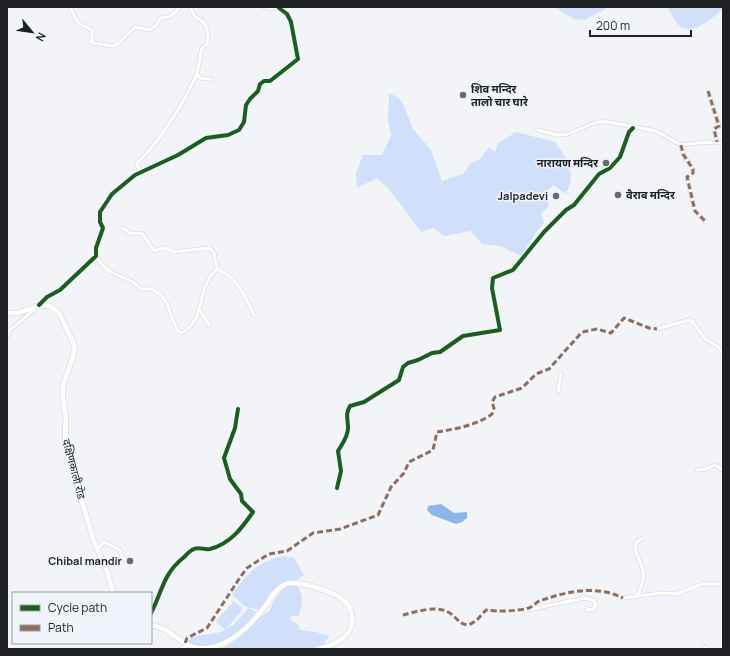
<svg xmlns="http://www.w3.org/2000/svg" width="730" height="656" viewBox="0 0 730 656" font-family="Manrope,'Noto Sans Devanagari',sans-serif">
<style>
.green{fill:#d0e0fb}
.water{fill:#8cb6ec}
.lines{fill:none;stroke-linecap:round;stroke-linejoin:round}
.minor-casing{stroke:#cfd1d3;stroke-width:4.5}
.secondary-casing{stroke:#cfd1d3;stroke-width:6}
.minor{stroke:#fdfdfe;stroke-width:3.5}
.secondary{stroke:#fdfdfe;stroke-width:5}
.quiet{stroke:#8d6e63;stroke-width:3;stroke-dasharray:6 3;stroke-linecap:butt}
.cycleway-casing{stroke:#eff3fa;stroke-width:6}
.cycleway{stroke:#1b5e20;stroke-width:4}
.poi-dot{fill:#696a6d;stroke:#eff3fa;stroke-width:1.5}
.labels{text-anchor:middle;stroke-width:3;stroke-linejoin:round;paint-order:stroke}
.poi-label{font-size:11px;font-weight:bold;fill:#1f2023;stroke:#eff3fa;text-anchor:end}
.street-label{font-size:11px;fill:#1f2023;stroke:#eff3fa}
</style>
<rect width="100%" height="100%" fill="#f2f4f7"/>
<g class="green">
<polygon points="554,7 609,7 584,20 574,19"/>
<path d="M668 7H723V9C701 27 682 44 668 7Z"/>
<path d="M389 93 399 98 403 104 413 129 431 150 442 181 463 174 471 163 480 159 489 147 495 152 498 143 516 132 555 142C568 161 577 171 566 194L553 185 546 192 549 206 541 213 544 223C534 233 529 245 521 256L500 246 482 244 471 231 444 236 433 228 421 232 389 189 377 178 357 188 356 173 363 155H382L391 136 388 119Z"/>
<path d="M284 556 294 558 304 575 297 580C277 580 270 595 259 610L244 606 232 594C248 574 258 560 284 556Z"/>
<path d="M289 585 297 586C304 594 303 606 298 616H291L290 619 298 625 300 630 316 632 329 636 325 643 311 649H221C241 641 251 620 270 611 273 599 279 592 289 585Z"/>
<path d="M234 601 243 609 226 629 233 625 249 608 256 612C244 627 230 642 211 647 204 649 193 645 186 644 192 631 213 637 225 630L216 621Z"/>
</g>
<polygon class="water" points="441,504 454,513 467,512 467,518 462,522 456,524 432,515 427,510 428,506"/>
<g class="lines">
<defs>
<g id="minor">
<path d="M70 7 78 23 92 30V43C99 43 105 45 112 46 119 46 129 32 135 27 149 30 153 33 160 18 169 19 174 14 180 7"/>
<path d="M190 7 195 17C207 21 208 32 208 43L202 48 197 74 200 78 211 79"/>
<polyline points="264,7 271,9 280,7"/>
<polyline points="708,91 719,126 714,129 717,142"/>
<polyline points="538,130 557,135 568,134 597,122 608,122 656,131 681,145 705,142 723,143"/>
<polyline points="681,145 683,154 693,169 693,173 687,177 695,211 706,222"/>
<path d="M136 173 140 170 136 164C159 144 184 102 197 74"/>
<polyline points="123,228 129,233 143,234 154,251 163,248 174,252 210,248 214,253 217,269"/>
<path d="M96 256 104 267 111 272 133 282 141 289H152L161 295 166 302 177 330 181 333C207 321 195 288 217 269 236 276 246 297 254 315"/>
<polyline points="39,305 47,297 60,290 96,256 96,248 103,228 100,222 100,212 112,194 135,175 178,155 206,138 228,135 239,130 244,122 246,105 250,99 258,91 260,84 264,81 270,81 298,59 291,22 287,14 279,8"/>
<polyline points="200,310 209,325"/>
<polyline points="657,329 689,320 692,321 705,339 717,346 723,353"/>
<polyline points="7,337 10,330 34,310 34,307"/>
<polyline points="558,392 561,374"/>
<polyline points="697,470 706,469 715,465 723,470"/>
<path d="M337 488 341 471 338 451C342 444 348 437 348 428 348 419 345 415 350 406L364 402 399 380 403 367 408 363 418 360 432 353 440 352 463 336 500 330 492 288 493 278 513 270 544 232 566 210 574 205 599 174 610 168 620 157 629 132 633 128"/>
<polyline points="97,549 104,542 120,550 122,557 127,561"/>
<path d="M636 597C650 571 642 572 635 548L636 543 641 539"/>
<polyline points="623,598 662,593 676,594 702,584 723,584"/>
<polyline points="519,608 527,610 585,598 593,600 596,604 594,609 587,610"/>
<path d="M151 613C162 592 163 574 183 558 186 556 188 552 192 550 198 546 203 550 210 549 230 544 242 528 253 512L242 501 241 494 230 479 224 458 235 428 238 409"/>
<polyline points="705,647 707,649"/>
<polyline points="181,649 187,646"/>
</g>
<g id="secondary">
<polyline points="7,313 19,313 39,305 50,306 59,313 73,342 75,347 73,357 63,385 63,401 66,416 65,444 94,542 107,571 113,593"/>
<path d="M151 625C176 629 183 652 208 648 232 644 252 624 266 605 271 598 277 587 286 584 297 580 330 591 339 597 348 602 353 611 352 622 350 639 333 645 319 649"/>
</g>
</defs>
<use href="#minor" class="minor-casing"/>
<use href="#secondary" class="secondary-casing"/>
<use href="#minor" class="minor"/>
<use href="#secondary" class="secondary"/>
<g class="quiet">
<polyline points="708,91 719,126 714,129 717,142"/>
<polyline points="681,145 683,154 693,169 693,173 687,177 695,211 706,222"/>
<path d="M403 615C415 612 436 605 448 612 456 616 459 625 469 625L477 620 486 610C498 612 518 611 529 608 534 606 537 601 542 600 569 591 597 585 623 598"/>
<path d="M185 643 187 638 207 628 239 579 247 568 261 559 269 554 287 551 313 533 340 529 378 515 391 487 404 473 409 462 433 450 437 432C456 429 477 425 492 414L494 408 492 402 495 397 522 388 536 374 549 369 582 332 597 329 611 333 624 318 649 328 657 329"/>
</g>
<defs>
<g id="cycleway">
<polyline points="39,305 47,297 60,290 96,256 96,248 103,228 100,222 100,212 112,194 135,175 178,155 206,138 228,135 239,130 244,122 246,105 250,99 258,91 260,84 264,81 270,81 298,59 291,22 287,14 279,8"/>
<path d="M337 488 341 471 338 451C342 444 348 437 348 428 348 419 345 415 350 406L364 402 399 380 403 367 408 363 418 360 432 353 440 352 463 336 500 330 492 288 493 278 513 270 544 232 566 210 574 205 599 174 610 168 620 157 629 132 633 128"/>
<path d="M151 613C162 592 163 574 183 558 186 556 188 552 192 550 198 546 203 550 210 549 230 544 242 528 253 512L242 501 241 494 230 479 224 458 235 428 238 409"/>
</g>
</defs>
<use href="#cycleway" class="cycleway-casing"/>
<use href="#cycleway" class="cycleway"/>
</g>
<g class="poi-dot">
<circle cx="463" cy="95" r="4"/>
<circle cx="606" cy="163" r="4"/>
<circle cx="618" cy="195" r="4"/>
<circle cx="556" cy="196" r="4"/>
<circle cx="130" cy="561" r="4"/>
</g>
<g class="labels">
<g class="poi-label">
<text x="471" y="93" text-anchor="start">शिव मन्दिर<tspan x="471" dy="13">तालो चार घारे</tspan></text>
<text x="598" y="167">नारायण मन्दिर</text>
<text x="626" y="199" text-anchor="start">वैराब मन्दिर</text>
<text x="548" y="200">Jalpadevi</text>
<text x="122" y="565">Chibal mandir</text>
</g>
<g class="street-label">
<text transform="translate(74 469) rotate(75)" y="4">दक्षिणकाली रोड</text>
</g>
</g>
<rect width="730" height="656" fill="none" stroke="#1f2023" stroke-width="16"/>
<rect x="12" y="592" width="140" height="52" fill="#eff3fa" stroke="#9c9fa4"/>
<rect x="20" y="605" width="20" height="6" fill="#1b5e20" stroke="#9c9fa4"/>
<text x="48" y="612" font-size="12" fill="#1f2023">Cycle path</text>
<rect x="20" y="625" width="20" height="6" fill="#8d6e63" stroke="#9c9fa4"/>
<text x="48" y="632" font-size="12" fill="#1f2023">Path</text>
<g transform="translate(32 32) rotate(119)" stroke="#eff3fa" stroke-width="3" paint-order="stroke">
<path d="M0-3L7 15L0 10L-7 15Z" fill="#1f2023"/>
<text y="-6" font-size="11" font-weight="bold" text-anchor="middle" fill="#1f2023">N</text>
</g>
<path d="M590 30v6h101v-6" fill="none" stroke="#1f2023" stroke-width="2"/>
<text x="596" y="30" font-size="12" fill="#1f2023" stroke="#eff3fa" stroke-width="3" paint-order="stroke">200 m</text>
</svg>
